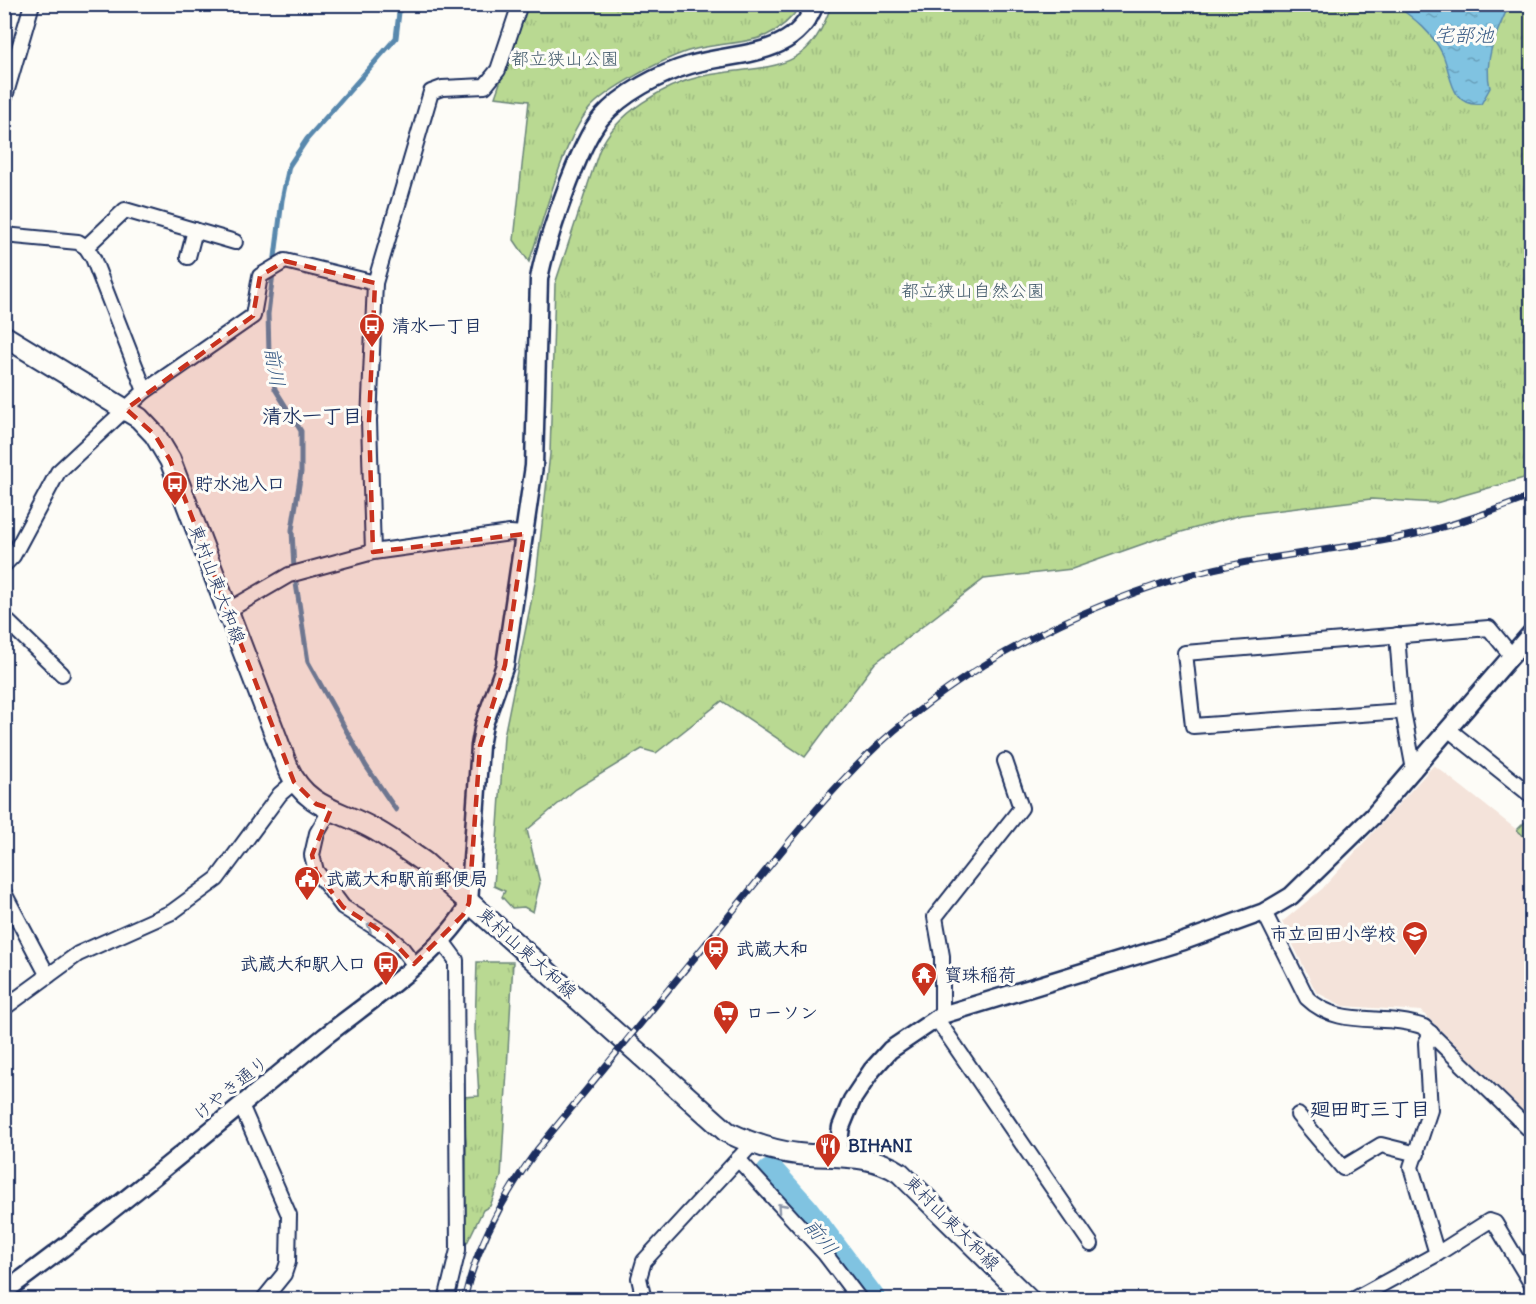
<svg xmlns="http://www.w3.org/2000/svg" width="1536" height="1304" viewBox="0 0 1536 1304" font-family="Delius,'Klee One',sans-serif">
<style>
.built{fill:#f4e3da}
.forest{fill:url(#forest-firs);stroke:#6a8478;stroke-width:1.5}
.park{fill:url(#park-tufts);stroke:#6a8478;stroke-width:1.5}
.water{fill:url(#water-ripples);stroke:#5888ad;stroke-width:1.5}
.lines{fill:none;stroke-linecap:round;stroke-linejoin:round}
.stream{stroke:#5888ad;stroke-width:5}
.river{stroke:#80c3e1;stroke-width:30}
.minor-casing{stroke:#1b2f5e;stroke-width:18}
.tertiary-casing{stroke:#1b2f5e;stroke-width:21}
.secondary-casing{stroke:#1b2f5e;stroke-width:24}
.minor{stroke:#fdfcf7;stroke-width:14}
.tertiary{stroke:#fdfcf7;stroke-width:16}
.secondary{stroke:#fdfcf7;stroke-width:20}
.rail-casing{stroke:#1b2f5e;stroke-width:7}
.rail{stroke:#fdfcf7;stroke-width:4.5;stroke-dasharray:14;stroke-linecap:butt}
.oneway{stroke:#8c96aa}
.marked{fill:#c8321e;fill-opacity:0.2;stroke:#c8321e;stroke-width:4.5;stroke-dasharray:12 8;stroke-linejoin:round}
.labels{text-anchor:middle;stroke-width:6;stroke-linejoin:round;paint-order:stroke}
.park-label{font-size:18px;fill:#425a6b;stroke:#fdfcf7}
.poi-label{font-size:18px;font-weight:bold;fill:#1b2f5e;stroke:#fdfcf7;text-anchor:start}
.street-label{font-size:18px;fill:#1b2f5e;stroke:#fdfcf7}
.water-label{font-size:20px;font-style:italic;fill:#395b85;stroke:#fdfcf7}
.neighbourhood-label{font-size:20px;font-weight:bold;fill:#1b2f5e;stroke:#fdfcf7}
</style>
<defs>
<pattern id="forest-firs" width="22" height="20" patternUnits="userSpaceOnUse" patternTransform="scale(1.5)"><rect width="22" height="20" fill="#b9d992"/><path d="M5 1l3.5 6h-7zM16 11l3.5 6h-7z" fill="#9ebb80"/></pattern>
<pattern id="park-tufts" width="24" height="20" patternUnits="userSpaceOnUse" patternTransform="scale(1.5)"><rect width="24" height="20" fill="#b9d992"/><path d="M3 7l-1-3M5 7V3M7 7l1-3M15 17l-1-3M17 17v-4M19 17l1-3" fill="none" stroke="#9ebb80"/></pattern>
<pattern id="water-ripples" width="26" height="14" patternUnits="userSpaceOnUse" patternTransform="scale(1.5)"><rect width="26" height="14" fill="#80c3e1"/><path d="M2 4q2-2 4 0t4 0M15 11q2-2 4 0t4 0" fill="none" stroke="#689fba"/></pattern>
</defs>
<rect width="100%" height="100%" fill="#fdfcf7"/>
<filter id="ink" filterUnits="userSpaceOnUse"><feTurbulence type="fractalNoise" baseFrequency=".0167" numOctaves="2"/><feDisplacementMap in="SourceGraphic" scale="12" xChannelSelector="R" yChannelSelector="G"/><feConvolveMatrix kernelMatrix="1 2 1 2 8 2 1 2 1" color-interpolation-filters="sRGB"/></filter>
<g filter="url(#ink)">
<polygon class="built" points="1434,765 1531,841 1531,1119 1421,1011 1343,1006 1316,992 1282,922 1322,889"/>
<polygon class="forest" points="1531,816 1531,843 1517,830"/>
<g class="park">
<path d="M527 5H801C770 50 738 38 692 50 666 57 606 89 589 109 562 142 544 220 529 262L514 240 529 101 495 97Z"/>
<path d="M831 5H1531V476L1436 503 1371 499 1241 515 1157 539 1072 569 984 579 875 663 805 757 722 701 656 753 642 749 576 789 527 830 540 883 533 912 524 907 512 908 502 897 505 891 494 886 504 736 536 578 550 454 555 284 599 151C616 113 663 85 703 76 763 64 809 78 831 5Z"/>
<polygon points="477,962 513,962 501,1177 490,1206 483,1210 465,1247 466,1142 462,1097 479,1096 475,1030"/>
</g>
<path class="water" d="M1395 5H1509C1497 32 1483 58 1490 88L1481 104C1450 107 1452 76 1443 55 1433 33 1414 18 1395 5Z"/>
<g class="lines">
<polyline class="stream" points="396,810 366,766 308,662 294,570 292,530 301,472 301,431 275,389 269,353 268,314 282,200 289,166 307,139 396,38 400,4"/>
<polyline class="river" points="771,1174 804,1211 871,1300"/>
<defs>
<g id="minor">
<polyline points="4,100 32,4"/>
<polyline points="4,235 78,242 86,247 93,258 145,391 58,472 13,556 4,565"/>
<polyline points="86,247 125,210 235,242"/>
<polyline points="188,257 195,230"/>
<polyline points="145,391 253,316 260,276 285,261 375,283"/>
<polyline points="373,552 369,421 375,283 431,92 442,88 485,86 498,70 520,4"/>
<polyline points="227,611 289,575 373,552 510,533 524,534"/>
<polyline points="4,618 62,674"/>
<polyline points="1397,635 1403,711 1414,770"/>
<polyline points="1403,711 1193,726 1185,653 1489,628 1511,655"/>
<polyline points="1448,729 1532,796"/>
<polyline points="331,809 317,833 312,855 316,871 343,907 387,935 401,947 414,964"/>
<polyline points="4,893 48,976"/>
<path d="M1264 912 1307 998C1340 1030 1384 1012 1424 1027L1532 1132"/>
<polyline points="442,941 456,960 458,1250 446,1300"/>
<polyline points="4,1008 78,954 172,912 217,879 280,794 294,782"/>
<polyline points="942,1015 942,956 935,917 1021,808 1005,761"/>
<polyline points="936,1018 1091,1244"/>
<polyline points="1431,1033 1426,1043 1430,1110 1411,1167 1437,1254"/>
<polyline points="241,1105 289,1215 288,1262 284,1274 263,1300"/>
<polyline points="1298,1115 1343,1168 1381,1145 1417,1154"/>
<polyline points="738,1159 825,1254 860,1300"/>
<polyline points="644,1300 639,1278 644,1261 752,1144"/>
<polyline points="1353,1300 1437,1254 1489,1221 1495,1223 1532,1285"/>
</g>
<g id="tertiary">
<polyline points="837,1156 841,1127 852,1100 872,1070 890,1050 942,1015 1184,941 1264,912 1291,896 1373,816 1532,632"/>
<path d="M4 1292C114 1212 219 1123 324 1037 367 1003 447 950 469 903L480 746 484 724 505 665 534 466 539 279C545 245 579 143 601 118 623 93 659 74 690 65 736 51 795 59 815 4"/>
</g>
<path id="secondary" d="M4 336 139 418 155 435 170 460 288 768C307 810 342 810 377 831 393 840 409 852 424 862L727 1132C750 1143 772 1151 798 1154 834 1158 869 1152 900 1173L1029 1300"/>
</defs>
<use href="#minor" class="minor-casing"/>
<use href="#tertiary" class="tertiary-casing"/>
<use href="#secondary" class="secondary-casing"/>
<use href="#minor" class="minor"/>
<use href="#tertiary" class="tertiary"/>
<use href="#secondary" class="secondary"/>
<defs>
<path id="rail" d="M464 1300C477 1244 504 1195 537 1150 599 1074 661 998 723 923 773 863 821 798 878 745 959 671 1053 620 1157 585 1237 557 1324 553 1407 536 1450 527 1491 512 1532 496"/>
</defs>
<use href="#rail" class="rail-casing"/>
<use href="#rail" class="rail"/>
</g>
<defs><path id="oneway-chevron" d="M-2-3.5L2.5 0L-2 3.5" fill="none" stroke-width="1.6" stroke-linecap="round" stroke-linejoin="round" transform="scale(1.5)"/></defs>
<g class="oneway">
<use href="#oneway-chevron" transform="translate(371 926) rotate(-148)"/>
<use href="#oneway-chevron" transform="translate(781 1207) rotate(-132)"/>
</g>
</g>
<path class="marked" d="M285 261 375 283 369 421 373 552 524 534 505 665 480 746 469 903 463 915 414 964 387 935 343 907 316 871 312 855 331 809 316 804 294 782 170 460 155 435 126 409 253 316 260 276Z"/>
<defs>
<symbol id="bus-pin" viewBox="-11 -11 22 30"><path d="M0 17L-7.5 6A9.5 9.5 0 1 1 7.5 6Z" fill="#c8321e" stroke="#fdfcf7"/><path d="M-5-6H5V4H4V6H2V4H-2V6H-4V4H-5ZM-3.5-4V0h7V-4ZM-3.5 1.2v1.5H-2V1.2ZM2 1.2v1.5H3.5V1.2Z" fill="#fff"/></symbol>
<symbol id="civic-pin" viewBox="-11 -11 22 30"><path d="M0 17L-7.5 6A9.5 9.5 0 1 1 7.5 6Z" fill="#c8321e" stroke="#fdfcf7"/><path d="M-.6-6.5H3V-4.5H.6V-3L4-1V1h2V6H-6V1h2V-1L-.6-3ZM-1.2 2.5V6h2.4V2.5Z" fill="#fff"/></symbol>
<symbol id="school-pin" viewBox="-11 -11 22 30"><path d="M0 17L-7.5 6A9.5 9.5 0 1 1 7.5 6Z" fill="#c8321e" stroke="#fdfcf7"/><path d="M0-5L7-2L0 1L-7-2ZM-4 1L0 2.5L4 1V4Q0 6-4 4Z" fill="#fff"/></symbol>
<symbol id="station-pin" viewBox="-11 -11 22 30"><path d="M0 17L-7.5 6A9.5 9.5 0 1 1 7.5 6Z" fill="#c8321e" stroke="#fdfcf7"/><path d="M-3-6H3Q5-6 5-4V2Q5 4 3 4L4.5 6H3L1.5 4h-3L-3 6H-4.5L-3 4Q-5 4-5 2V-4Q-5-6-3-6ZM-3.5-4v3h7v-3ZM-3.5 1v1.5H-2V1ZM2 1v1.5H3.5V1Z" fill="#fff"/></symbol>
<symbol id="temple-pin" viewBox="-11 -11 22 30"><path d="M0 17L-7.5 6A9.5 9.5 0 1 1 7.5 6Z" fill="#c8321e" stroke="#fdfcf7"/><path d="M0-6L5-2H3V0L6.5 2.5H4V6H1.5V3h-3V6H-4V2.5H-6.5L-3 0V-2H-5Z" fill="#fff"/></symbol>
<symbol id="supermarket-pin" viewBox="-11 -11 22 30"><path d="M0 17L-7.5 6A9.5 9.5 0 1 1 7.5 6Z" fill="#c8321e" stroke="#fdfcf7"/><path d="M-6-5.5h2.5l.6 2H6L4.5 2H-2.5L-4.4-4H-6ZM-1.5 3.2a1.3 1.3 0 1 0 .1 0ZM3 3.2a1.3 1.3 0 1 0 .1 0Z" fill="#fff"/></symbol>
<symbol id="restaurant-pin" viewBox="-11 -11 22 30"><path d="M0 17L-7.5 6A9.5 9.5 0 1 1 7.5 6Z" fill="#c8321e" stroke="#fdfcf7"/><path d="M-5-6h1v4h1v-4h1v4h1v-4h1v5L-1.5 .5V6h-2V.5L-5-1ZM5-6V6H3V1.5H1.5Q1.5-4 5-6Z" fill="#fff"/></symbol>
</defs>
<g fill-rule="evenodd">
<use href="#bus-pin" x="357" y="311" width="30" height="40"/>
<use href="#bus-pin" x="160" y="469" width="30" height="40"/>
<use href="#civic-pin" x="292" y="864" width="30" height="40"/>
<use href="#school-pin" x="1400" y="919" width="30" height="40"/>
<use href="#station-pin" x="701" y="934" width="30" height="40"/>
<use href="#bus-pin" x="371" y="949" width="30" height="40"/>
<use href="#temple-pin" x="909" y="960" width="30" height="40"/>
<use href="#supermarket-pin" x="711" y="998" width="30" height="40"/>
<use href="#restaurant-pin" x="813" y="1131" width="30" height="40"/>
</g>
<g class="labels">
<g class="park-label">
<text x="565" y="65">都立狭山公園</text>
<text x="973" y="297">都立狭山自然公園</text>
</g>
<g class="poi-label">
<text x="392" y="332">清水一丁目</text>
<text x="195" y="490">貯水池入口</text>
<text x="326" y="885">武蔵大和駅前郵便局</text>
<text x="1396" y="940" text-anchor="end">市立回田小学校</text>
<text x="736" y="955">武蔵大和</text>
<text x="366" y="970" text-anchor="end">武蔵大和駅入口</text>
<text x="944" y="981">寳珠稲荷</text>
<text x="746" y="1019">ローソン</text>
<text x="848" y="1152">BIHANI</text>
</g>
<g class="street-label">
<text transform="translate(217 584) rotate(69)" y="6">東村山東大和線</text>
<text transform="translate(527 953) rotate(42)" y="6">東村山東大和線</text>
<text transform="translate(231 1088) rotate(-39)" y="6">けやき通り</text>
<text transform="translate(952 1223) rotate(45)" y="6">東村山東大和線</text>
</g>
<g class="water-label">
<text x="1464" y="42">宅部池</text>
<text transform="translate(275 367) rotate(81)" y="7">前川</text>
<text transform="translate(821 1237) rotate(51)" y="7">前川</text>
</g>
<g class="neighbourhood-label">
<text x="312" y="423">清水一丁目</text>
<text x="1370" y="1116">廻田町三丁目</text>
</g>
</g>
<rect width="1536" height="1304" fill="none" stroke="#fdfcf7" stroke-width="24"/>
<rect x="12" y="12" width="1512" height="1280" fill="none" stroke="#1b2f5e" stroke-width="2" filter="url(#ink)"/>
</svg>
